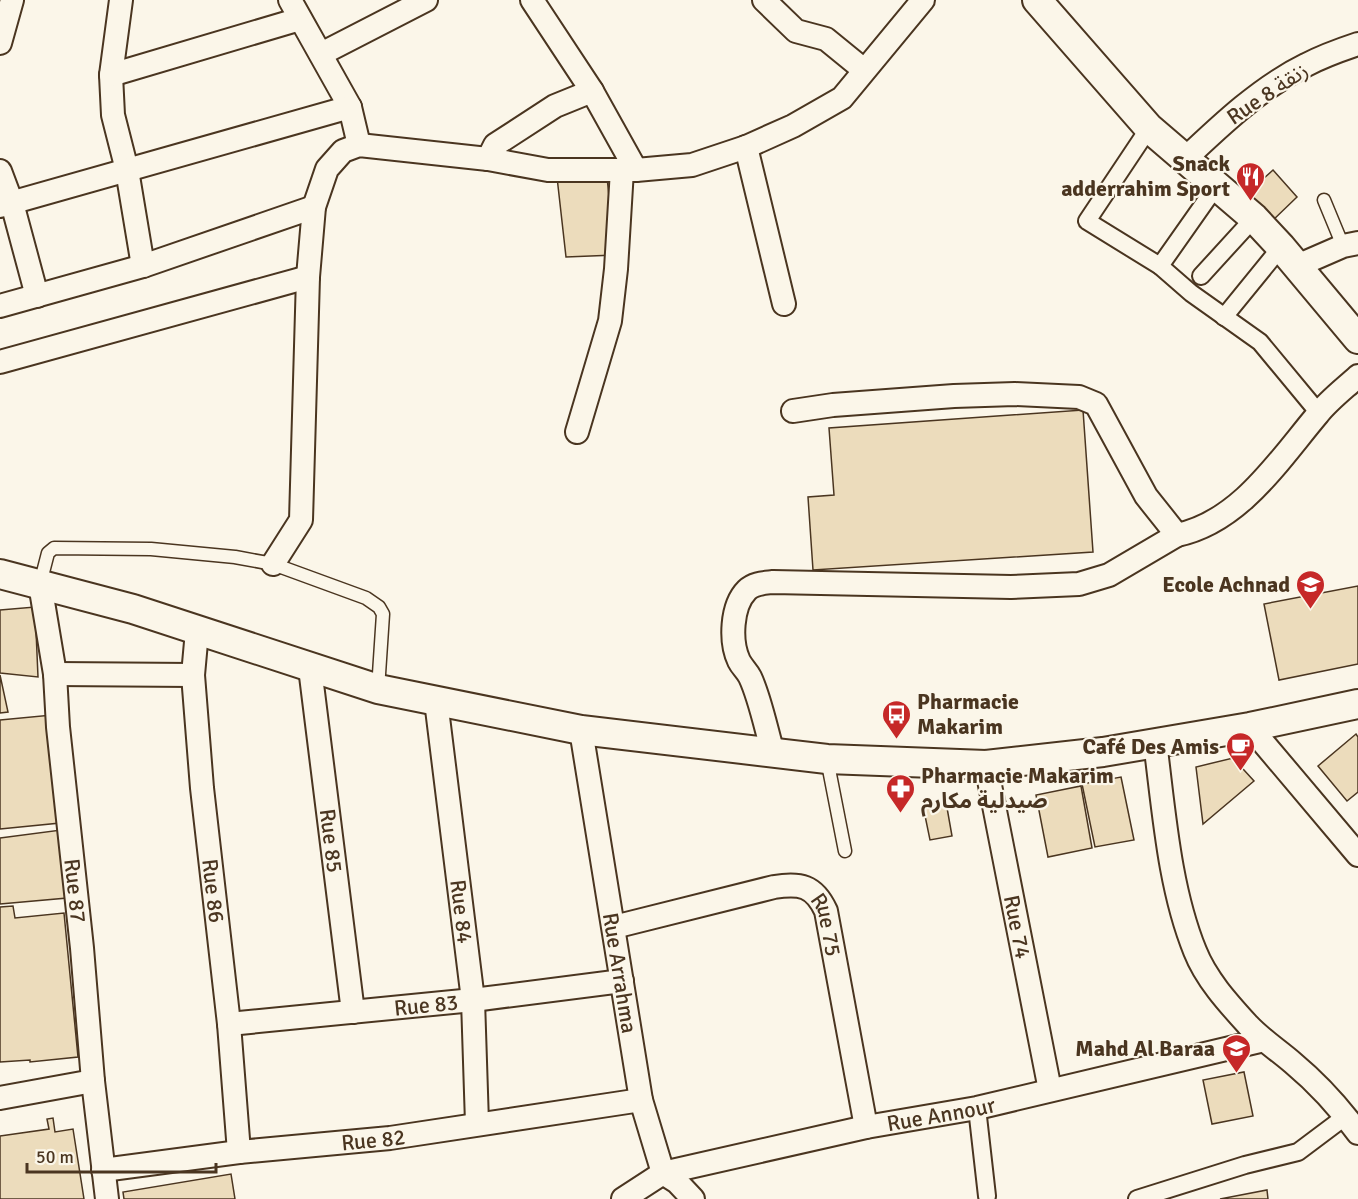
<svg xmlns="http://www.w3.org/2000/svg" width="1358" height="1199" viewBox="0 0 1358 1199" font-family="Signika,'Noto Sans Arabic',sans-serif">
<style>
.building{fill:#ecdcbc;stroke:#4a3520;stroke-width:1.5}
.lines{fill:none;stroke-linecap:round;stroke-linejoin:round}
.service-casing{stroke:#4a3520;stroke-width:15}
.pedestrian-casing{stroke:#4a3520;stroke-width:20}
.minor-casing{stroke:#4a3520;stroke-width:26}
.tertiary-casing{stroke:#4a3520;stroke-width:32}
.service{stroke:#fbf6e9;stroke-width:12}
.pedestrian{stroke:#fbf6e9;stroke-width:16}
.minor{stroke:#fbf6e9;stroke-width:22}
.tertiary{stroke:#fbf6e9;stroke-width:28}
.labels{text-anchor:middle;stroke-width:4.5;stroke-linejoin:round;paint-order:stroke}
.street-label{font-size:22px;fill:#4a3520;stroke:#fbf6e9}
.poi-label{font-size:22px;font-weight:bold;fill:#4a3520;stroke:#fbf6e9;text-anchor:end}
</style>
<rect width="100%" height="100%" fill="#fbf6e9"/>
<g class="building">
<polygon points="1273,170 1297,197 1270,223 1245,195"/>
<polygon points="557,177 607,177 615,255 566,257"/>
<polygon points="1083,410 1093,552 813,570 808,497 834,495 829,428"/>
<polygon points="1358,586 1358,664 1279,680 1264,604"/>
<polygon points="35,607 38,677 0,673 0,610"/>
<polygon points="0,675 8,712 0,713"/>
<polygon points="52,715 60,823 0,829 0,720"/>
<polygon points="1356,734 1358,737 1358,792 1347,801 1318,766"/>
<polygon points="1233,758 1254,781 1203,824 1196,767"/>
<polygon points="1121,777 1134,840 1095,847 1082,784"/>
<polygon points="1081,786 1092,848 1048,857 1036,795"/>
<polygon points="935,802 946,802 952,836 930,840 923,806"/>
<polygon points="61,830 67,898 0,904 0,838"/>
<polygon points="13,906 15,918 64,913 78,1057 30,1062 30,1060 0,1062 0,907"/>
<polygon points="1244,1072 1253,1116 1212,1124 1203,1080"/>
<polygon points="53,1118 55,1132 73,1129 84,1199 0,1199 0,1136 49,1129 47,1119"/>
<polygon points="231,1174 235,1199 124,1199 123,1192"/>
<polygon points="1267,1190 1268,1199 1220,1199"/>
</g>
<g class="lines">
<defs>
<g id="service">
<polyline points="1324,200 1343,246"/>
<polyline points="40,584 48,553 54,548 151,549 235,557 273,564 366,598 379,607 383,614 378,689"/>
<polyline points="827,759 845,851"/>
</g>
<g id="pedestrian">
<polyline points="1149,128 1087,221 1160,266 1191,293 1260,342 1318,412"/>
<polyline points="1160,266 1217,185"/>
<polyline points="1201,276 1254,218"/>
<polyline points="1224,317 1281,247"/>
<polyline points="977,1108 987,1196"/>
<polyline points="1137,1199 1245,1165 1298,1152 1346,1116"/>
</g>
<g id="minor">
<polyline points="121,0 111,75 113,115 127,170 143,266"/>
<polyline points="290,0 350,107 359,145"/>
<polyline points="532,0 592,91 636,170"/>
<polyline points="764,0 796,31 826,39 864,70"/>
<polyline points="0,43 12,0"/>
<polyline points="321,54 426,0"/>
<polyline points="111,75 300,19"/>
<polyline points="746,147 784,304"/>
<polyline points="488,159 495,145 555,106 592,91"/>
<path d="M1185 159C1222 124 1261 87 1306 65 1323 56 1340 50 1358 44"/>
<polyline points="0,171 12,203 37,296"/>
<polyline points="0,206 350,107"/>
<polyline points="1297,266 1343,246 1358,243"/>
<polyline points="0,306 143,266 314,207"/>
<polyline points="0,362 308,277"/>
<path d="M793 411 833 405 954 396 1015 394 1079 397 1096 404 1146 496 1177 535C1240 522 1279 460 1318 414 1329 400 1345 388 1358 376"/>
<polyline points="577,432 610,321 616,269 622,170"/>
<polyline points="273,564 301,520 308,277 314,207 327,169 343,151 359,145 488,159 548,170 636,170 692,165 746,147 793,126 842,98 923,0"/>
<path id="s1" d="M40 584 55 674 58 727 82 948 93 1081 107 1199"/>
<path id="s2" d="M197 631 193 675 202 788 229 1024 239 1152"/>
<path id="s3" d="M310 668 353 1012"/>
<polyline points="55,674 193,675"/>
<path id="s4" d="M436 701 473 1000 477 1123"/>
<polyline points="1250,727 1358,855"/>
<path id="s5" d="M581 730 641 1100 663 1173 677 1182 693 1199"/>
<path d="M1155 742C1164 811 1169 887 1195 951 1206 979 1228 1003 1248 1025 1261 1039 1278 1050 1293 1063 1317 1083 1339 1107 1358 1133"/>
<path d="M773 753C766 729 760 698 750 677 747 671 742 667 739 661 730 642 731 606 747 590 754 583 765 583 773 582L1011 587 1079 584 1109 575 1177 535"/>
<path id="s6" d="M986 765 1050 1090"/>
<path id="s7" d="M614 927 774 887C800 883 814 885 826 911L866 1127"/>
<path id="s8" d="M229 1024 473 1000 622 981"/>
<polyline points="0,1098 93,1081"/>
<path id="s9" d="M103 1170 239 1152 390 1138 641 1100"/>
<path id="s10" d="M623 1199 663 1173 866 1127 977 1108 1264 1040"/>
</g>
<g id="tertiary">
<polyline points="1037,0 1149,128 1254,218 1281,247 1358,339"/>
<polyline points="0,574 133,609 378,689 581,730 827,759 986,765 1103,752 1250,727 1358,704"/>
</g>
</defs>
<use href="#service" class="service-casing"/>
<use href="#pedestrian" class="pedestrian-casing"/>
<use href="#minor" class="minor-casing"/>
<use href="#tertiary" class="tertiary-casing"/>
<use href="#service" class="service"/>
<use href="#pedestrian" class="pedestrian"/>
<use href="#minor" class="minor"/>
<use href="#tertiary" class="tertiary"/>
</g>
<defs>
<symbol id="restaurant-pin" viewBox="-11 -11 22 30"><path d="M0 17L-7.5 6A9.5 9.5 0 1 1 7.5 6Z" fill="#c62828" stroke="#fbf6e9"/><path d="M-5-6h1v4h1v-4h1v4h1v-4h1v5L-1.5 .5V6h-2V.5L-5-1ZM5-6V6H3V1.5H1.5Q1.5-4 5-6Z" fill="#fff"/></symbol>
<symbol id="school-pin" viewBox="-11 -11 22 30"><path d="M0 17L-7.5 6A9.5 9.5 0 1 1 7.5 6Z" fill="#c62828" stroke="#fbf6e9"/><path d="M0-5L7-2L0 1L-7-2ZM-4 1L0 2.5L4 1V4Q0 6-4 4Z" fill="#fff"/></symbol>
<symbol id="bus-pin" viewBox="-11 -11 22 30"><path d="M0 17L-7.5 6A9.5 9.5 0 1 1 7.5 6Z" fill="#c62828" stroke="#fbf6e9"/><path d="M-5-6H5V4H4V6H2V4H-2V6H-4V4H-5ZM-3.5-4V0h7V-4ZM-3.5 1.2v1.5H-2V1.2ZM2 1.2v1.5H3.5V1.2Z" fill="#fff"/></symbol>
<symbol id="cafe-pin" viewBox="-11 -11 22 30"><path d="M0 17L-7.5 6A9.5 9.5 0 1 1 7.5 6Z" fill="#c62828" stroke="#fbf6e9"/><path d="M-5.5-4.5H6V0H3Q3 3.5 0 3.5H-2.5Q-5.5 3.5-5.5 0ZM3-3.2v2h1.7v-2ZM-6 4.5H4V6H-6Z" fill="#fff"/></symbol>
<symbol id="pharmacy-pin" viewBox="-11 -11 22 30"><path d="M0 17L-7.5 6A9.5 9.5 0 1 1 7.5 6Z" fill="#c62828" stroke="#fbf6e9"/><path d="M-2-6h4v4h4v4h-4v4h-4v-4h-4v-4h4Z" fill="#fff"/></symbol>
</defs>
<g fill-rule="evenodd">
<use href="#restaurant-pin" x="1234" y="160" width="33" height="45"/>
<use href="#school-pin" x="1294" y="568" width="33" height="45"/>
<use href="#bus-pin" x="880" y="698" width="33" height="45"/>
<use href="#cafe-pin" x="1224" y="730" width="33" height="45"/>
<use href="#pharmacy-pin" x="884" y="772" width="33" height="45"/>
<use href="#school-pin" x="1220" y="1032" width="33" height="45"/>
</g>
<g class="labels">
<g class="street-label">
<text transform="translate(1267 93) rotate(-34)" y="8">Rue 8 زنقة</text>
<text dy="8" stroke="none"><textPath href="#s3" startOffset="174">Rue 85</textPath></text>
<text dy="8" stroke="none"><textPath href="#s1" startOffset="309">Rue 87</textPath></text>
<text dy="8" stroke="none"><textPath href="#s2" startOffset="261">Rue 86</textPath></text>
<text dy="8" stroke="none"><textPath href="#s4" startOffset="212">Rue 84</textPath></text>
<text dy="8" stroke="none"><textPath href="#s7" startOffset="242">Rue 75</textPath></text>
<text dy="8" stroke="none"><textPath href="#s6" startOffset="165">Rue 74</textPath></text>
<text dy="8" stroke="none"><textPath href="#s5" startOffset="246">Rue Arrahma</textPath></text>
<text dy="8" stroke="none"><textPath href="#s8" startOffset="198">Rue 83</textPath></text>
<text dy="8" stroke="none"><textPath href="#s10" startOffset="332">Rue Annour</textPath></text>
<text dy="8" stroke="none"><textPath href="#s9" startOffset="272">Rue 82</textPath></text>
</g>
<g class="poi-label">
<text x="1230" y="171">Snack<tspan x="1230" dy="25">adderrahim Sport</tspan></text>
<text x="1290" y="592">Ecole Achnad</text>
<text x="917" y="709" text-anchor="start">Pharmacie<tspan x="917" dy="25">Makarim</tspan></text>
<text x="1219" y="754">Café Des Amis</text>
<text x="921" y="783" text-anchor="start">Pharmacie Makarim<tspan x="921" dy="25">صيدلية مكارم</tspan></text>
<text x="1215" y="1056">Mahd Al Baraa</text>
</g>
</g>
<path d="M27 1163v9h189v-9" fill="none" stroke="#4a3520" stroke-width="3"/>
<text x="36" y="1163" font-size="18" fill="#4a3520" stroke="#fbf6e9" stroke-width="4.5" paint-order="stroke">50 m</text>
</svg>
